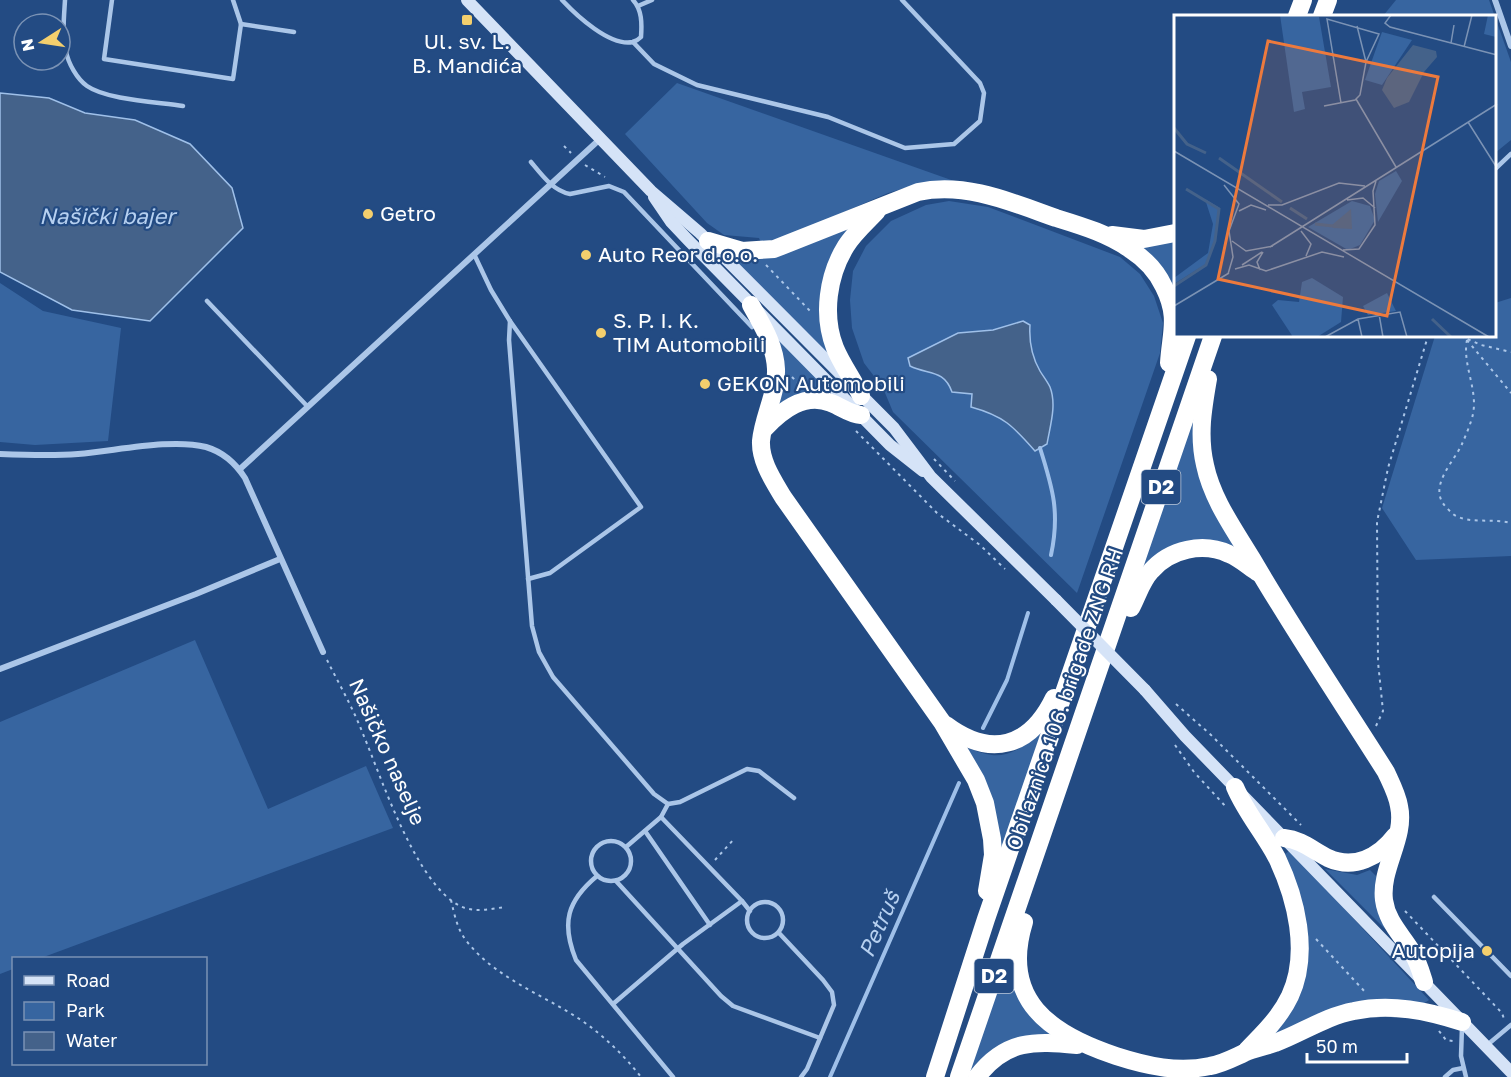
<svg xmlns="http://www.w3.org/2000/svg" width="1511" height="1077" viewBox="0 0 1511 1077" font-family="'Golos Text',sans-serif">
<style>
.green{fill:#3765a0}
.water{fill:#44628a;stroke:#9fc0e9;stroke-width:1.5}
.lines{fill:none;stroke-linecap:round;stroke-linejoin:round}
.stream{stroke:#9fc0e9;stroke-width:4}
.path{stroke:#abc6e8;stroke-width:2;stroke-dasharray:3 4.5;stroke-linecap:butt}
.lane{stroke:#abc6e8;stroke-width:4.5}
.street{stroke:#abc6e8;stroke-width:6}
.secondary{stroke:#d5e3f7;stroke-width:12}
.highway{stroke:#fff;stroke-width:18}
.secondary-bridge{stroke:#d5e3f7;stroke-width:12}
.poi-dot{fill:#f4cf6d;stroke:#234b83;stroke-width:2}
.labels{text-anchor:middle;stroke-width:4.5;stroke-linejoin:round;paint-order:stroke}
.shield{fill:#234b83;stroke:#bdc9da;stroke-width:1.5}
.shield-label{font-size:20px;font-weight:bold;fill:#fff}
.poi-label{font-size:21px;fill:#fff;stroke:#234b83;text-anchor:start}
.street-label{font-size:21px;fill:#fff;stroke:#234b83}
.water-label{font-size:22px;font-style:italic;fill:#b6d0f0;stroke:#234b83}
.inset-river{fill:none;stroke:#44628a;stroke-width:3}
.inset-road{fill:none;stroke:#7b93b5;stroke-width:1.5}
.view{fill:#ed7a3d;fill-opacity:0.15;stroke:#ed7a3d;stroke-width:3}
.inset-edge{fill:none;stroke:#fff;stroke-width:3}
</style>
<rect width="100%" height="100%" fill="#234b83"/>
<g class="green">
<polygon points="1396,0 1489,0 1511,62 1511,140 1495,153 1494,16 1383,16"/>
<polygon points="677,83 954,181 922,183 888,193 791,235 761,243 759,238 724,235 707,223 625,134"/>
<polygon points="949,201 988,207 1120,257 1140,274 1154,296 1163,323 1160,353 1077,593 893,412 883,388 864,363 852,328 850,300 853,271 866,246 891,221 926,205"/>
<polygon points="851,223 839,244 828,354 732,258 757,259"/>
<polygon points="1175,241 1175,294 1139,250 1141,244"/>
<polygon points="0,283 43,311 121,328 108,441 35,445 0,442"/>
<polygon points="1511,298 1511,556 1416,560 1382,508 1435,336 1494,336 1495,303"/>
<polygon points="776,337 836,394 827,392 778,408"/>
<polygon points="1191,419 1196,420 1238,551 1212,541 1139,572"/>
<polygon points="195,640 268,809 366,766 393,828 41,958 14,958 13,969 0,974 0,722"/>
<path d="M1041 732 1000 861 968 748C976 751 984 754 992 755 1010 757 1029 744 1041 732Z"/>
<polygon points="1290,850 1429,1000 1420,1006 1269,1036 1302,982 1284,855"/>
<polygon points="1325,869 1357,875 1370,870 1380,880 1380,911 1385,929"/>
<path d="M1007 956H1011C1022 992 1021 1015 1056 1036L968 1076Z"/>
</g>
<g class="water">
<polygon points="0,93 49,98 85,113 135,120 190,144 232,188 243,228 150,321 72,310 0,272"/>
<path d="M1023 321 1030 325C1029 340 1032 357 1040 371 1043 376 1047 381 1050 387 1057 405 1050 426 1047 444L1035 451C1013 426 1004 416 971 407L972 394 952 392C944 369 928 375 910 366L908 358 958 333 993 330Z"/>
</g>
<g class="lines">
<g class="stream">
<path d="M1040 448C1053 489 1060 513 1051 555"/>
<polyline points="983,728 1007,680 1028,613"/>
<polyline points="830,1077 959,783"/>
</g>
<g class="path">
<polyline points="564,146 571,153"/>
<polyline points="585,165 605,177"/>
<polyline points="766,265 812,313"/>
<polyline points="1461,336 1481,345 1511,352"/>
<path d="M1467 340C1462 364 1478 389 1473 414 1471 423 1466 435 1462 444 1454 462 1427 487 1446 507 1449 510 1452 514 1456 516 1473 524 1493 518 1511 523"/>
<polyline points="1467,340 1511,393"/>
<polyline points="792,377 800,385"/>
<polyline points="856,431 937,513 980,545 1005,569"/>
<polyline points="934,459 955,481"/>
<path d="M327 660C339 684 353 708 363 734 382 779 416 884 460 906 474 913 490 909 505 907"/>
<polyline points="1176,704 1211,735 1301,825"/>
<polyline points="1376,726 1383,711 1378,662 1377,522 1388,468 1428,336"/>
<polyline points="1175,745 1194,772 1227,808"/>
<polyline points="715,860 734,839"/>
<path d="M451 900C454 913 457 928 465 939 496 981 552 997 592 1028 610 1042 627 1059 641 1077"/>
<polyline points="1405,911 1502,1013 1504,1019"/>
<polyline points="1316,939 1367,994"/>
<polyline points="1439,1031 1446,1040 1453,1041"/>
</g>
<g class="lane">
<path d="M65 0C64 17 62 35 66 51 68 63 77 79 87 86 107 100 158 102 183 106"/>
<polyline points="112,0 104,59 233,79 241,24"/>
<polyline points="233,0 241,24 294,32"/>
<path d="M562 0C576 15 610 47 633 42 636 41 639 39 641 37 642 23 642 10 633 0"/>
<polyline points="638,6 652,0"/>
<polyline points="633,42 654,64 697,85 828,117 905,148 954,144 980,121 984,93 980,83 902,0"/>
<path d="M531 162C541 174 553 191 570 194L609 186 624 192 752 327"/>
<polyline points="1494,170 1511,154"/>
<polyline points="474,254 491,290 510,321 641,507 550,573 528,579"/>
<polyline points="207,301 308,407"/>
<polyline points="510,321 509,340 532,626 539,652 553,677 654,794 668,804 680,802 747,769 759,771 794,798"/>
<polyline points="661,817 742,901"/>
<polyline points="645,831 710,925"/>
<circle cx="611" cy="861" r="20"/>
<polyline points="626,847 661,817 668,804"/>
<path d="M597 876C567 901 561 923 576 960L673 1077"/>
<polyline points="616,881 721,996 733,1006 820,1038"/>
<polyline points="1434,897 1511,976"/>
<circle cx="765" cy="920" r="18"/>
<polyline points="779,933 823,980 832,992 834,1005 807,1069 801,1077"/>
<polyline points="613,1004 683,944 742,901 750,911"/>
<polyline points="1462,1027 1461,1056 1466,1077"/>
<polyline points="1486,1046 1511,1025"/>
<polyline points="1445,1077 1453,1070 1463,1068"/>
</g>
<g class="street">
<polyline points="1495,0 1511,46"/>
<path d="M0 454C26 455 52 456 78 454 116 451 171 438 206 447 223 452 236 464 245 478L323 652"/>
<polyline points="240,469 600,139"/>
<polyline points="0,669 196,594 280,559"/>
</g>
<g class="secondary">
<polyline points="467,0 651,191 700,233 894,428 931,477 1056,600"/>
<polyline points="654,197 671,222 688,240 890,445 923,471"/>
<polyline points="1145,690 1185,736 1511,1072"/>
</g>
<g class="highway">
<polyline points="1297,16 1303,0"/>
<polyline points="1322,16 1328,0"/>
<polyline points="1112,235 1144,239 1175,233"/>
<path d="M708 241 742 251 774 249 918 192C966 182 1011 202 1056 218 1082 226 1109 234 1131 250 1145 259 1157 272 1164 287 1179 317 1171 332 1169 363"/>
<path d="M751 305C762 325 775 345 776 369 777 394 763 417 761 441 760 461 773 480 783 497L942 722 976 780 985 803 992 839 993 855 987 891"/>
<path d="M1208 379C1203 408 1198 435 1205 465 1212 499 1234 529 1252 559 1294 631 1341 701 1386 772 1391 783 1397 794 1399 806 1406 838 1380 868 1384 900 1387 922 1402 935 1412 952 1418 961 1421 972 1424 982"/>
<path d="M861 396C853 379 842 365 835 348 822 315 828 275 846 246 854 233 867 222 877 211"/>
<path d="M765 428C782 410 805 392 831 403 842 407 849 414 861 415"/>
<path d="M1131 608C1138 595 1141 582 1151 571 1170 549 1203 542 1229 554 1239 558 1248 566 1257 572"/>
<path d="M946 725C990 758 1030 748 1054 698"/>
<path d="M1235 787C1246 813 1264 833 1277 858 1296 898 1310 953 1290 996 1280 1017 1263 1034 1247 1050"/>
<path d="M1284 838C1302 840 1312 850 1328 858 1354 870 1379 857 1395 836"/>
<path d="M1024 922C1000 1000 1050 1034 1116 1056 1147 1066 1178 1073 1210 1066 1222 1064 1233 1058 1244 1053 1254 1048 1265 1047 1275 1043 1302 1033 1326 1016 1354 1011 1391 1003 1428 1011 1462 1022"/>
<polyline points="935,1077 986,919 1187,336"/>
<polyline points="959,1077 1213,336"/>
<path d="M977 1077C1006 1039 1035 1041 1077 1045"/>
</g>
<polyline class="secondary-bridge" points="1056,600 1145,690"/>
</g>
<g class="poi-dot">
<rect x="461" y="14" width="12" height="12" rx="3"/>
<circle cx="368" cy="214" r="6"/>
<circle cx="586" cy="255" r="6"/>
<circle cx="601" cy="333" r="6"/>
<circle cx="705" cy="384" r="6"/>
<circle cx="1487" cy="951" r="6"/>
</g>
<g class="labels">
<g class="shield">
<rect x="1141.5" y="470" width="39" height="34" rx="4.5"/>
<rect x="974.5" y="959" width="39" height="34" rx="4.5"/>
</g>
<g class="shield-label">
<text x="1161" y="494">D2</text>
<text x="994" y="983">D2</text>
</g>
<g class="poi-label">
<text x="467" y="49" text-anchor="middle">Ul. sv. L.<tspan x="467" dy="24">B. Mandića</tspan></text>
<text x="380" y="221">Getro</text>
<text x="598" y="262">Auto Reor d.o.o.</text>
<text x="613" y="328">S. P. I. K.<tspan x="613" dy="24">TIM Automobili</tspan></text>
<text x="717" y="391">GEKON Automobili</text>
<text x="1475" y="958" text-anchor="end">Autopija</text>
</g>
<g class="street-label">
<text transform="translate(1065 699) rotate(-71)" y="7">Obilaznica 106. brigade ZNG RH</text>
<text transform="translate(387 752) rotate(66)" y="7">Našičko naselje</text>
</g>
<g class="water-label">
<text x="107" y="224">Našički bajer</text>
<text transform="translate(879 924) rotate(-66)" y="8">Petruš</text>
</g>
</g>
<g transform="translate(1174 15)">
<rect width="322" height="322" fill="#234b83"/>
<path d="M106 0 145 2 157 72 128 77 131 94 120 97ZM314 0H322V22L310 19ZM208 17 238 25 208 70 191 65ZM222 156 228 166 204 207 201 179 205 166ZM31 184 46 193 41 225 32 249 0 269V263L34 238 39 209ZM178 186 196 191 201 205 186 230 174 235 134 212ZM138 263 169 282 167 307 143 322H119L98 290 104 285 125 287 128 267ZM213 278 222 296 194 300 189 291Z" fill="#3765a0"/>
<path d="M239 30 262 36 263 42 250 57 235 87 220 93 208 75 213 63ZM177 194 178 214 159 213 158 210Z" fill="#44628a"/>
<path class="inset-river" d="M0 113 13 129 32 138M45 143 108 187M116 193 133 204M141 209 159 211M0 271 32 250 41 226 45 194 12 174M258 304 277 322"/>
<path class="inset-road" d="M217 0 211 8 216 12 323 40M183 11 192 47M277 28 280 10M290 32 298 0M182 84 222 152M150 91 181 85 186 80 192 47 205 19 153 4 167 88M294 107 323 153M0 136 315 322M50 170 65 189 55 216 59 242 54 259M173 185 189 183 201 193M94 190H108L165 168 191 171M65 196 77 190 92 195M127 216 137 229 132 241M58 226 72 236 99 231M96 232 323 89M169 235 185 234 201 210 199 176 202 166M68 250 88 237M61 254 75 250 92 256 148 237 170 242M86 255 83 247 89 237M0 291 55 258M205 299 209 322M184 304 188 322M151 322 184 304 226 297 233 322"/>
<path class="view" d="M94 26 264 62 213 301 44 264Z"/>
<rect width="322" height="322" class="inset-edge"/>
</g>
<rect x="12" y="957" width="195" height="108" fill="#234b83" stroke="#7b93b5" stroke-width="1.5"/>
<rect x="24" y="976" width="30" height="9" fill="#d5e3f7" stroke="#7b93b5" stroke-width="1.5"/>
<text x="66" y="987" font-size="18" fill="#ffffff">Road</text>
<rect x="24" y="1002" width="30" height="18" fill="#3765a0" stroke="#7b93b5" stroke-width="1.5"/>
<text x="66" y="1017" font-size="18" fill="#ffffff">Park</text>
<rect x="24" y="1032" width="30" height="18" fill="#44628a" stroke="#7b93b5" stroke-width="1.5"/>
<text x="66" y="1047" font-size="18" fill="#ffffff">Water</text>
<g transform="translate(42 42) rotate(258)"><circle r="28" fill="#234b83" stroke="#7b93b5" stroke-width="1.5"/>
<path d="M0-4.5L10 22L0 15L-10 22Z" fill="#f4cf6d"/>
<text y="-9" font-size="16" font-weight="bold" text-anchor="middle" fill="#ffffff">N</text>
</g>
<path d="M1307 1053v9h100v-9" fill="none" stroke="#ffffff" stroke-width="3"/>
<text x="1316" y="1053" font-size="18" fill="#ffffff" stroke="#234b83" stroke-width="4.5" paint-order="stroke">50 m</text>
</svg>
